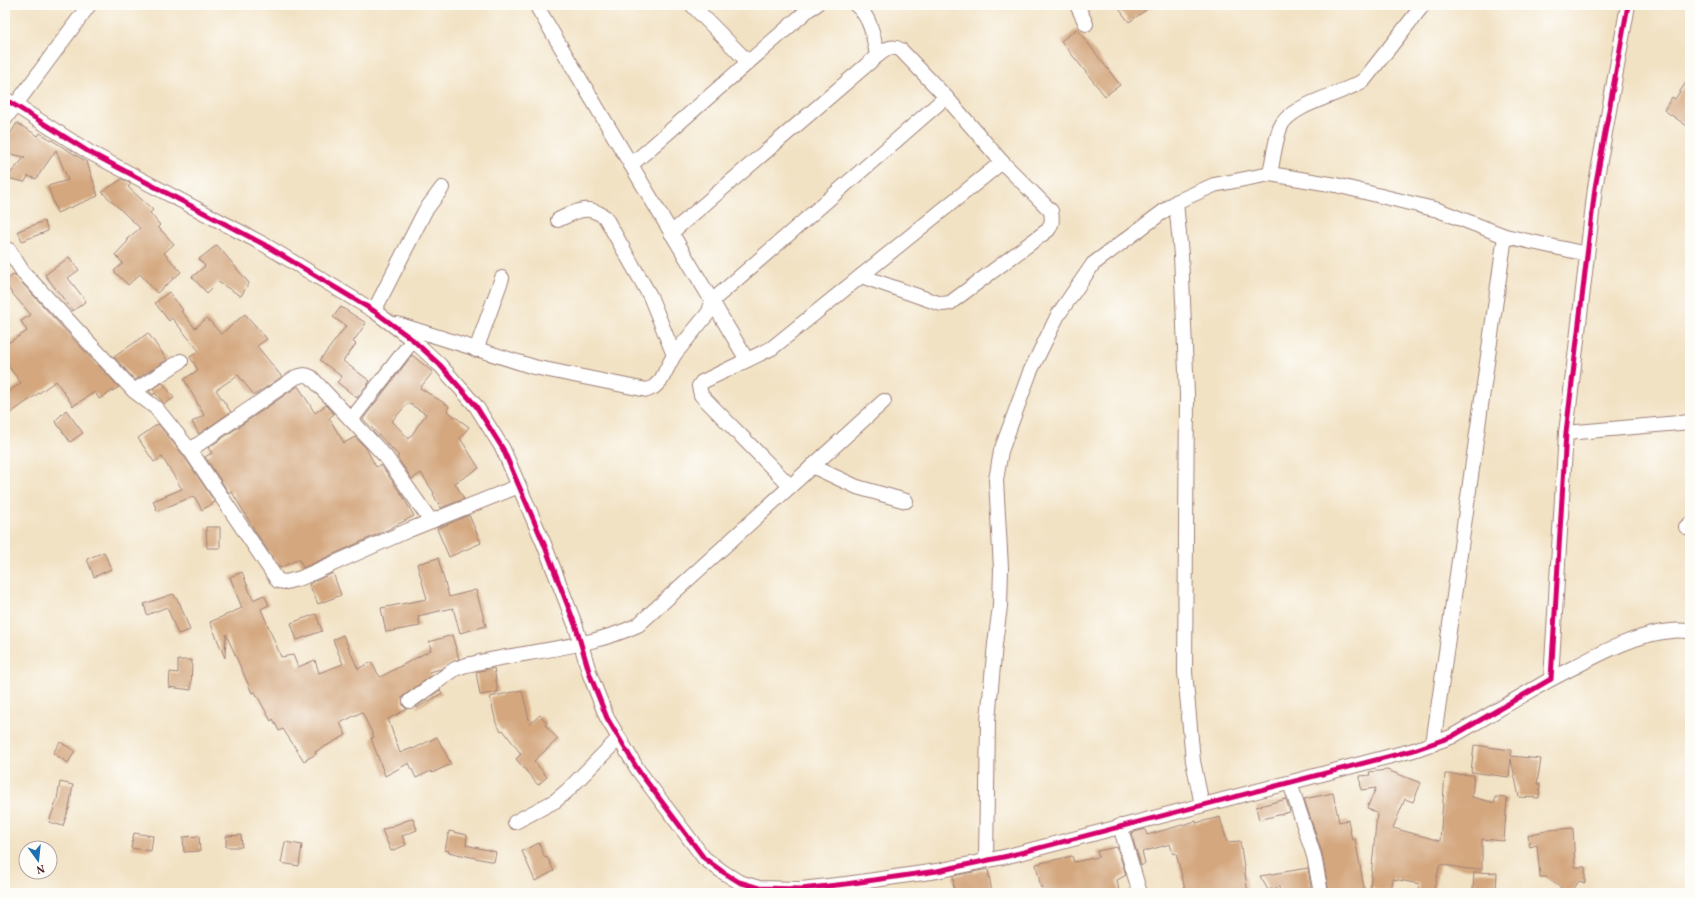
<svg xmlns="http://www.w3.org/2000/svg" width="1695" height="898" viewBox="0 0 1695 898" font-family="Vollkorn,serif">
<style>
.building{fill:#d4a77f;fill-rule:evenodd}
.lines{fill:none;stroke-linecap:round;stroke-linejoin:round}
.street-casing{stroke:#9e8078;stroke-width:16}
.street{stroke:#fff;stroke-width:14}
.cycleway-casing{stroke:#fdfcf7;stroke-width:8}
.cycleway{stroke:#d6006c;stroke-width:5}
</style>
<rect width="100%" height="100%" fill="#fdfcf7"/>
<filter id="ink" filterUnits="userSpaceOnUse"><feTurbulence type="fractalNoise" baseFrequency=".025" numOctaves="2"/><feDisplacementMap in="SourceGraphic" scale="8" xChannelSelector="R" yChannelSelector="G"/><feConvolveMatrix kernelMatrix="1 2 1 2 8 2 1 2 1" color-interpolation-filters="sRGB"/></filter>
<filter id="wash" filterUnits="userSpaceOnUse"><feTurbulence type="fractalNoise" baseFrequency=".012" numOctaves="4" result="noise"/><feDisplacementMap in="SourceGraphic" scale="16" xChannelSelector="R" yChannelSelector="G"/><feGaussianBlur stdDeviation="0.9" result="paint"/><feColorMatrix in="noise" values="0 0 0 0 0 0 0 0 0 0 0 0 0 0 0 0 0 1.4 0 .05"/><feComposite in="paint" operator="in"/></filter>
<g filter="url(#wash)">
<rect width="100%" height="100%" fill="#f2e2c4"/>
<g id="blocks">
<g class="building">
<polygon points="1116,5 1153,5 1129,22"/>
<polygon points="1077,29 1120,85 1105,96 1061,41"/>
<polygon points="1690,76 1690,128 1664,110 1672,97 1675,99"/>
<polygon points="17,123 38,136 40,133 87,162 98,196 57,213 48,186 68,180 56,150 36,179 28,176 25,182 6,178 25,157 5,153 5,142"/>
<polygon points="122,179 131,184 128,187 153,210 150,213 160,225 158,227 174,244 164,253 181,272 157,293 140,274 128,285 114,271 123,263 115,255 128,241 127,239 140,228 102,192"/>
<polygon points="44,221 48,231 22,241 18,231"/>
<polygon points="217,245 249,283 241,296 218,282 207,293 192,277 205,266 199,259"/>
<polygon points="69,257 79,270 68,278 86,301 73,311 45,275"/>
<polygon points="14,274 73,339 119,387 99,399 95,392 73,406 56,381 5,417 5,394 21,383 5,362 5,345 27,331 21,321 31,315 5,285 5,282"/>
<polygon points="169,292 183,310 181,311 195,328 207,318 221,334 245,314 267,339 257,346 282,377 254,395 238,375 216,390 231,412 199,434 192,422 204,415 184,379 198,370 190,357 199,351 172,318 169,321 155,303"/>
<polygon points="341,307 366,323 353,342 356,344 343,361 370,381 357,398 337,382 342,377 320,360 346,326 333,317"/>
<polygon points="148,333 167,360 135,380 114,357"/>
<path d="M412 355 433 372 420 388 449 406 447 411 469 427 460 438 479 468 455 483 464 499 441 508 433 494 434 493 421 473 412 479 397 457 399 456 363 419ZM408 403 426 414 409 439 392 421Z"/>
<polygon points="163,383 174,398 164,404 155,393 153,395 149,391"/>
<polygon points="298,386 315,413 326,405 334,414 329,418 344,443 355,437 366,448 376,467 381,465 404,498 414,516 387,530 303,568 299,559 280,568 258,536 232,492 229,493 205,457 212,453 208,448"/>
<polygon points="66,410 83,433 70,442 55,421"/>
<polygon points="158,424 183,455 215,502 202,510 194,496 157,511 153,501 182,489 162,457 154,462 138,438"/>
<polygon points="469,515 481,543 449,557 437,529"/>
<polygon points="206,527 220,527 220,548 207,548"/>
<polygon points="104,552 111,569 94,577 87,559"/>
<polygon points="438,558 449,597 476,590 486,626 460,633 453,608 418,616 420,626 386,632 381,608 427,599 417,564"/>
<polygon points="242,572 253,600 264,595 269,605 261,609 281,657 293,655 298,667 315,660 319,673 343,664 333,640 343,635 358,669 371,662 380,677 431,650 429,642 452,635 459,659 441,669 429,672 431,676 402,697 403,706 407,709 388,719 400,753 412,748 413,749 437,737 451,764 432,773 431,771 416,778 409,763 385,776 371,738 374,737 362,712 340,723 346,735 315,752 316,754 304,761 283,729 279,731 273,719 271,721 255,692 252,693 226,634 225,658 210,622 242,608 230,577"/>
<polygon points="333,573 341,595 318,604 309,584"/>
<polygon points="173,594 180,604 190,630 178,634 167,607 147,615 144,604"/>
<polygon points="316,614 322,631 297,640 291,623"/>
<polygon points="178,660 192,660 191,690 169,687 170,672 178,673"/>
<polygon points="494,668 498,692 480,695 476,672"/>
<polygon points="440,690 442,693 417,708 416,707"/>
<polygon points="522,690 530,724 540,715 547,723 545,725 558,739 534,761 547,777 538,785 516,759 521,754 503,730 501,731 496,723 490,697"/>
<polygon points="60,742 75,751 68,763 53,753"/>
<polygon points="1474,745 1511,750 1511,756 1541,759 1537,784 1540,784 1539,798 1519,797 1511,759 1509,777 1471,772"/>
<polygon points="1387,770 1421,783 1413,802 1405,799 1393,828 1440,841 1445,774 1474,775 1472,797 1495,803 1495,797 1507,798 1504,841 1482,839 1482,869 1467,869 1440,864 1433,893 1418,893 1420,884 1393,879 1391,892 1370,888 1377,813 1367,808 1376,788 1361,790 1360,776 1370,775 1369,772"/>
<polygon points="60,782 73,785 69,808 63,826 49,822 57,799"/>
<polygon points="1333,793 1339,822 1348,820 1352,840 1355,839 1365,893 1329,893 1322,853 1304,799"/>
<polygon points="1286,799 1290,812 1259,820 1256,807"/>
<polygon points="1220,817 1227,842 1240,841 1248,893 1224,893 1224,889 1202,893 1186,893 1176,853 1173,854 1170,844 1142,852 1145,863 1141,866 1131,833 1145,829 1147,835 1196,821 1196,823"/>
<polygon points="413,818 417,830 402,836 406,845 391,851 382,830"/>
<polygon points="1573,828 1575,867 1585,867 1585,883 1579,881 1571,893 1568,893 1546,877 1540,877 1537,845 1530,847 1528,835 1549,830"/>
<polygon points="449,831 467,835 466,845 496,852 494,862 448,852 449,851 445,850"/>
<polygon points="134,833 153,836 151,851 131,848"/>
<polygon points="241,835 242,847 226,847 226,836"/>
<polygon points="199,836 200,851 184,852 183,837"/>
<polygon points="285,842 302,845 299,866 281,863"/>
<polygon points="539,843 545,858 547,857 554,871 535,881 522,851"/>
<polygon points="1117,847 1126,875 1117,880 1119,891 1108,893 1045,893 1044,887 1041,888 1036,864 1072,856 1074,862 1099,857 1097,851"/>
<polygon points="1308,868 1311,888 1285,893 1280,893 1279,887 1268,890 1260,876"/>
<polygon points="988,869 992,893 954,893 953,876"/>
<polygon points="1474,872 1497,873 1496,891 1473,890"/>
</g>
</g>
</g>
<g filter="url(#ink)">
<use href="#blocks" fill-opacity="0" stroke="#9e8078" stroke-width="1"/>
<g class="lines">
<defs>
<g id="street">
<polyline points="536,5 747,360"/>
<polyline points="692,5 748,62"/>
<path d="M856 5C871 17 874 38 877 56"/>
<polyline points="1077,5 1086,24"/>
<polyline points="5,99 89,152 265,245 374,311 413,340 440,365 476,406 503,449 544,544 576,627 590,675 607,718 638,770 704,858 723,872 739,882 759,888 801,889 846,884 937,871 1008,856 1414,750 1451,737 1551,679 1566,433 1595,188 1628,5"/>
<polyline points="5,119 89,5"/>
<polyline points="631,165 809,9 816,5"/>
<path d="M1270 174C1273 159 1275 142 1280 128 1289 104 1342 95 1364 80L1423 5"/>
<polyline points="1176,202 1181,255 1187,395 1185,672 1193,761 1202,805"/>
<path d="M558 220C577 211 586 204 605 217L650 296 674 355"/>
<path d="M671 233 877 56C885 50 891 44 901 50L946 97 1002 162 1051 211C1052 218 1053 223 1048 230L950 303 942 304 935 302 861 276"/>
<polyline points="5,252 9,250 23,272 134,391 156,408 190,450 278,581 286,582 301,578 409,530 519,486"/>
<polyline points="374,311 425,211 442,188"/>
<polyline points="397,324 534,367 647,390 654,387 661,380 674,355 709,312 712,301 946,97"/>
<polyline points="476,350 502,278"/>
<polyline points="134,391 181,361"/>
<polyline points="351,420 413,340"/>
<polyline points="1566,433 1690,422"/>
<path d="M190 450 296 377C302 375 305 374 311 377L386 457 431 521"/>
<polyline points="812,466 857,487 906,501"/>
<polyline points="790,486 701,395 699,386 702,382 772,348 1002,162"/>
<polyline points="1686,527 1690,524"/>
<path d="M1551 679C1587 661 1631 634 1671 631 1677 630 1684 631 1690 631"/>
<path d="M410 701 455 669 463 666C519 651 585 650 638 625L884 401"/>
<polyline points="1433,744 1505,236"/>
<polyline points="1290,783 1314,856 1321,893"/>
<polyline points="515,822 555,801 567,791 619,738"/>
<polyline points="1120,826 1140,893"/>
<polyline points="986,860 988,720 995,644 1000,606 1001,568 996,480 1001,451 1030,372 1058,315 1093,264 1176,202 1214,185 1270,174 1336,185 1438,210 1505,236 1587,254"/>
</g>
</defs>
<use href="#street" class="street-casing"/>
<use href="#street" class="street"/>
<defs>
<polyline id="cycleway" points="5,99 89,152 265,245 374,311 413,340 440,365 476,406 503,449 544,544 576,627 590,675 607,718 638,770 704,858 723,872 739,882 759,888 801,889 846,884 937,871 1008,856 1414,750 1451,737 1551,679 1566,433 1595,188 1628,5"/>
</defs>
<use href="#cycleway" class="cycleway-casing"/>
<use href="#cycleway" class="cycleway"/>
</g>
</g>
<rect width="1695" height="898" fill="none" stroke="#fdfcf7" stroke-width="20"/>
<g transform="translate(38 860) rotate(165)"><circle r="19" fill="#fdfcf7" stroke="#b5a4a5"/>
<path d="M0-3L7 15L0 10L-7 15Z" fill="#1f6fb2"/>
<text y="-6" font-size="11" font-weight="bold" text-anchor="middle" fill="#4a1f2b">N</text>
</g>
</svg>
